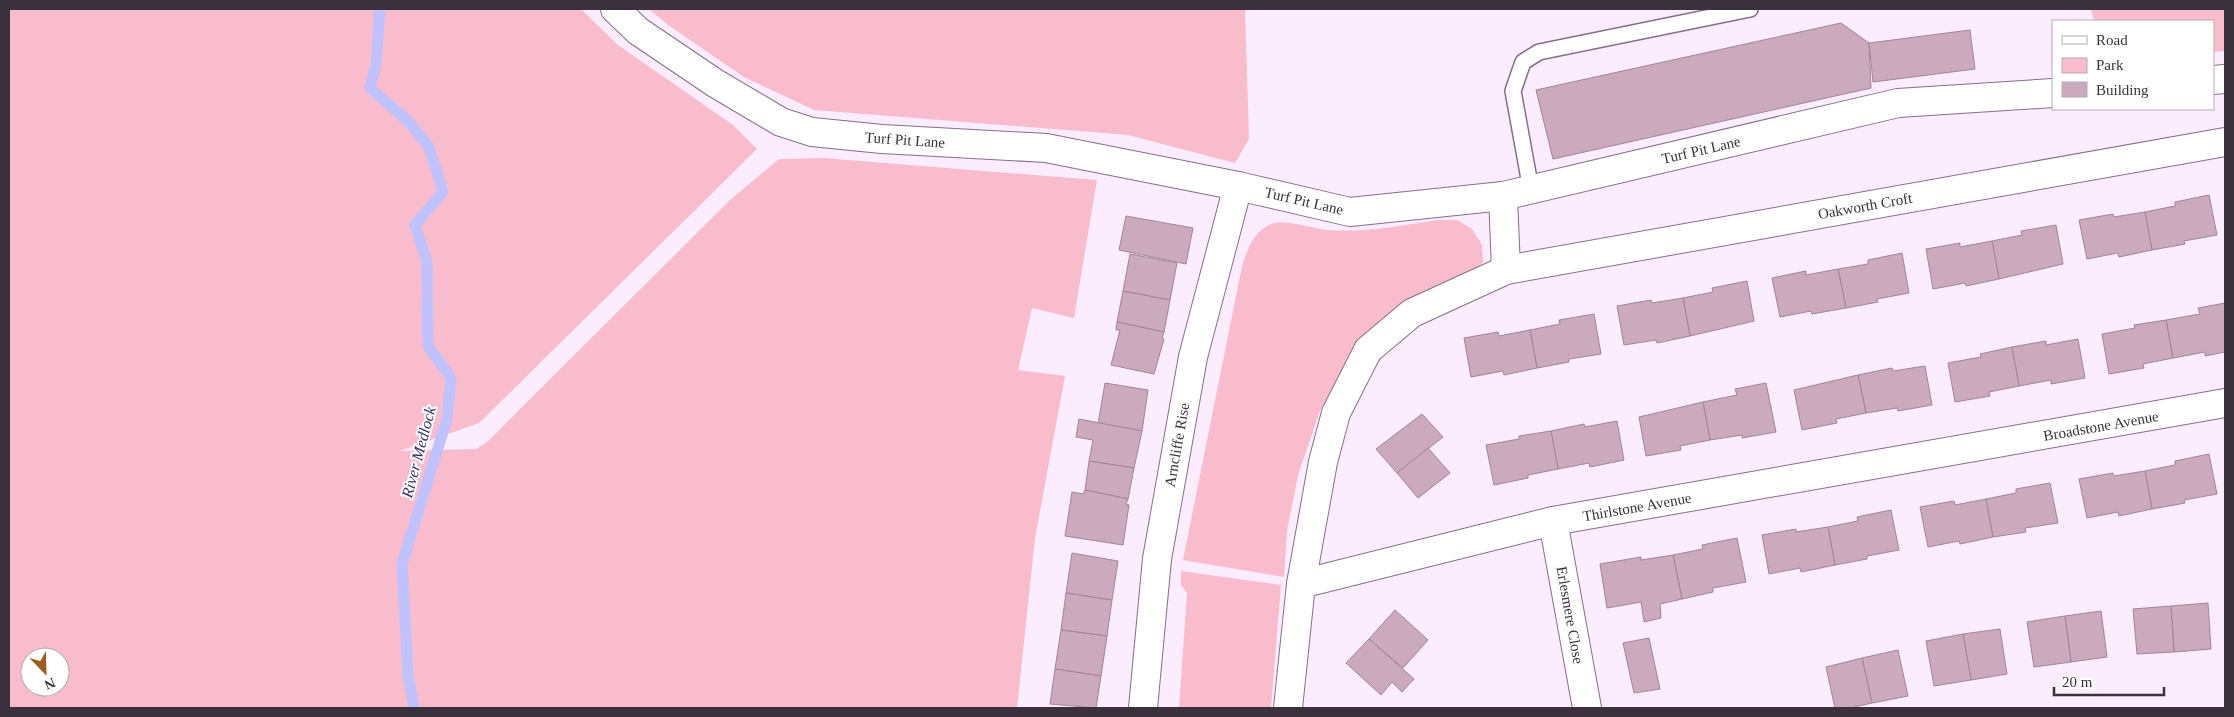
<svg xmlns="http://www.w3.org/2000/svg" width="2234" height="717" viewBox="0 0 2234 717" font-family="'Times New Roman',serif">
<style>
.green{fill:#f9bccd;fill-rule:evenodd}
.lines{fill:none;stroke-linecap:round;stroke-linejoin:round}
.stream{stroke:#bfc2fc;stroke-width:11}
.building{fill:#cbaabe;stroke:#a38397}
.service-casing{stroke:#856f89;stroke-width:18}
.minor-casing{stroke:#856f89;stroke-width:30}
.tertiary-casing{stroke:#856f89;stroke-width:30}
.service{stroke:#fff;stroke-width:15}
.minor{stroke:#fff;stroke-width:28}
.tertiary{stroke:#fff;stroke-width:28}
.labels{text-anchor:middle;stroke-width:4;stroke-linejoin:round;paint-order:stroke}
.street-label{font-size:15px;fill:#3b313c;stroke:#fff}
.water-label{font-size:16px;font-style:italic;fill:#322d6f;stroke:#fff}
</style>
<rect width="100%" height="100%" fill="#fbecfe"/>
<g class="green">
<path d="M9 9H581L618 45 733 125 757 149 479 423 400 451 476 449 487 442 730 200 779 159 823 158 1097 180 1074 318 1032 308 1018 370 1065 376 1035 538 1017 708H9ZM30 657H60V687H30Z"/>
<polygon points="649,9 1245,9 1249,139 1235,163 1128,135 814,110 744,77 668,25"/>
<polygon points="2091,9 2225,9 2225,51 2213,52 2213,21 2094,21"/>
<path d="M1437 220H1457L1472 229 1482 245 1483 262 1471 278 1346 363 1320 411 1298 475 1287 531 1284 577 1183 560 1242 266C1248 249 1252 234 1269 225 1282 218 1311 228 1326 230 1364 233 1400 226 1437 220Z"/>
<polygon points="1181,571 1281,585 1271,708 1179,708 1187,593 1181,585"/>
</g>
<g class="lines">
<polyline class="stream" points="380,9 376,64 370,88 409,122 429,147 443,192 415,225 427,262 428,346 451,378 447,419 402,564 408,675 414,708"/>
</g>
<g class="building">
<polygon points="1841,23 1869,43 1871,88 1553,159 1536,90"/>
<polygon points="1970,30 1975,69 1873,82 1869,43"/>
<polygon points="2209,195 2217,235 2184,241 2185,244 2152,250 2145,212 2175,206 2175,202"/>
<polygon points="2145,212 2152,250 2119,257 2118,253 2087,259 2079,220 2113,214 2114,217"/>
<polygon points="1126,216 1193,228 1186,264 1119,250"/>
<polygon points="2056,225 2063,264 1999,279 1992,241 2022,235 2021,231"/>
<polygon points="1992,241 1999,279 1966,286 1965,283 1933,289 1926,249 1960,243 1960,247"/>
<polygon points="1902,253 1909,293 1877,299 1878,302 1846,308 1838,269 1868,264 1868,260"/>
<polygon points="1130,254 1177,263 1170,300 1123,291"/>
<polygon points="1838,269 1846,308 1812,314 1811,311 1780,317 1772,278 1806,271 1806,275"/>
<polygon points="1747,281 1754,321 1690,336 1683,298 1713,292 1712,288"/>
<polygon points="1123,291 1170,300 1164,332 1117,322"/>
<polygon points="1683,298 1690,336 1657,343 1656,340 1624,345 1617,306 1651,300 1652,303"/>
<polygon points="2225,303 2225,352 2205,356 2205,352 2173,358 2166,320 2200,314 2198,308"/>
<polygon points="1594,314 1601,354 1569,359 1569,362 1537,368 1530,330 1560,324 1559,320"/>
<polygon points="2166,320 2173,358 2143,364 2144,368 2109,374 2102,334 2135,328 2134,325"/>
<polygon points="1117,322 1164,332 1162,338 1164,339 1154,374 1111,365 1120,330 1116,330"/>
<polygon points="1530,330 1537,368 1504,375 1503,371 1471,377 1464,338 1498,332 1499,336"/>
<polygon points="2078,339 2085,378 2051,384 2051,380 2019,386 2012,347 2046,341 2046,345"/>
<polygon points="2012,347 2019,386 1989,392 1990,396 1955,402 1948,363 1981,357 1980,354"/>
<polygon points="1925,366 1932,405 1898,411 1897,408 1866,413 1858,375 1892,368 1893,371"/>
<polygon points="1858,375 1866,413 1836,419 1837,423 1802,430 1794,390"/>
<polygon points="1105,383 1148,390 1142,431 1098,424"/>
<polygon points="1766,383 1776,432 1742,438 1742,435 1710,440 1703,402 1737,395 1735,389"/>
<polygon points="1703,402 1710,440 1680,446 1681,450 1646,456 1639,417"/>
<polygon points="1422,414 1443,437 1397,473 1376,449"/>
<polygon points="1079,419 1142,431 1134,468 1089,461 1093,440 1076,437"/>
<polygon points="1617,421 1624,460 1590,467 1589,463 1558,469 1551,431 1584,424 1585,427"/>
<polygon points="1551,431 1558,469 1528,475 1528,478 1494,485 1486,445 1519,439 1519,436"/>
<polygon points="1428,448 1450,473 1418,498 1397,473"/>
<polygon points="2209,454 2217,494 2184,500 2185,503 2152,509 2145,471 2175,465 2175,461"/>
<polygon points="1089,461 1134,468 1128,499 1085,490"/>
<polygon points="2145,471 2152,509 2119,516 2118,512 2087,518 2079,479 2113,473 2114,476"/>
<polygon points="2050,483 2058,523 2025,528 2026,532 1993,537 1986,499 2016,493 2016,489"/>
<polygon points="1085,490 1128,499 1126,504 1129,505 1123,545 1065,536 1072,492 1083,494"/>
<polygon points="1986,499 1993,537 1960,544 1959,541 1928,547 1920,507 1954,501 1955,505"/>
<polygon points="1891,510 1899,550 1867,556 1867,559 1835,565 1828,527 1858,521 1857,517"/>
<polygon points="1828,527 1835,565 1801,572 1800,568 1769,574 1762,535 1796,529 1796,532"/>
<polygon points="1737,538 1746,582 1713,588 1713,592 1682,599 1673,555 1703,549 1702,545"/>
<polygon points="1072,553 1118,561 1112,600 1066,593"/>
<polygon points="1673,555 1682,599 1660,604 1661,618 1644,622 1641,602 1607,608 1600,564 1641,557 1641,560"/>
<polygon points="1066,593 1112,600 1107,636 1061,630"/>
<polygon points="2208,603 2211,649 2174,652 2171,606"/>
<polygon points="2171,606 2174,652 2137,654 2133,609"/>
<polygon points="1395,610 1428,640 1403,668 1369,639"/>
<polygon points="2101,611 2107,657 2071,662 2065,616"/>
<polygon points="2065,616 2071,662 2034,667 2027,622"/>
<polygon points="2000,629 2007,674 1971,680 1963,634"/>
<polygon points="1061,630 1107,636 1101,676 1055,669"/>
<polygon points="1963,634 1971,680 1934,686 1926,641"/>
<polygon points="1649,638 1660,689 1634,693 1623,643"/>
<polygon points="1369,639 1414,679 1402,692 1392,682 1381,695 1346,663"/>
<polygon points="1898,650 1908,696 1872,703 1862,658"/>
<polygon points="1862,658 1872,703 1850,708 1835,708 1826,667"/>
<polygon points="1055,669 1101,676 1096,708 1050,704"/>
</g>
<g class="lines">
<defs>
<polyline id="service" points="1531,190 1513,91 1523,62 1539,52 1750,9"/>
<g id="minor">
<polyline points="1503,196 1506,270 2225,142"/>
<polyline points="1553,521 1587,708"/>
<polyline points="1301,584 1553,521 2225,403"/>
<polyline points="1143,708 1157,559 1193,357 1238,186"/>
<polyline points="1288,708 1301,584 1323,462 1336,413 1368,350 1412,313 1506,270"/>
</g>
<g id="tertiary">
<polyline points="615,9 638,31 715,83 781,122 812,132 882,139 1046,148 1238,186 1350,212 1503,196 1898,103 2053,93"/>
<polyline points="2213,80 2225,79"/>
</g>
</defs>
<use href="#service" class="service-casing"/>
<use href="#minor" class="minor-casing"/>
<use href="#tertiary" class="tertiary-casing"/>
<use href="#service" class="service"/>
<use href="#minor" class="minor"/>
<use href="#tertiary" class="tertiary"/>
</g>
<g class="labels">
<g class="street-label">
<text transform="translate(905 140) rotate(4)" y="5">Turf Pit Lane</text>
<text transform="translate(1701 150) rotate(-13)" y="5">Turf Pit Lane</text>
<text transform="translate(1304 201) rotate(13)" y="5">Turf Pit Lane</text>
<text transform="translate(1865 206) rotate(-10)" y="5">Oakworth Croft</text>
<text transform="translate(2101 426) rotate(-10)" y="5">Broadstone Avenue</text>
<text transform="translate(1177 445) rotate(-80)" y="5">Arncliffe Rise</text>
<text transform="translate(1637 507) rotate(-10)" y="5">Thirlstone Avenue</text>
<text transform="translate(1570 615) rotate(80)" y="5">Erlesmere Close</text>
</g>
<g class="water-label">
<text transform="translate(418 452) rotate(-75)" y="6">River Medlock</text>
</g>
</g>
<rect width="2234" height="717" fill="none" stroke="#3b313c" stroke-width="20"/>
<rect x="2052" y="20" width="162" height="90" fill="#ffffff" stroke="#b1adb1"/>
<rect x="2062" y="36" width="25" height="8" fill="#ffffff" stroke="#b1adb1"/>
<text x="2096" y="45" font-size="15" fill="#3b313c">Road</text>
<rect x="2062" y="58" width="25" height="15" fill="#f9bccd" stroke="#b1adb1"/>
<text x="2096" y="70" font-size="15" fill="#3b313c">Park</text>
<rect x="2062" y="82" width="25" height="15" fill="#cbaabe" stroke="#b1adb1"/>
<text x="2096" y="95" font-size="15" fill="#3b313c">Building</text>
<g transform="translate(45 672) rotate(157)"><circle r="24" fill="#ffffff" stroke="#b1adb1"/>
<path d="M0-4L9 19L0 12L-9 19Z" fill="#9c5d25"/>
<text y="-8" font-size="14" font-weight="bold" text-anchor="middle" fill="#3b313c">N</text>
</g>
<path d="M2054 687v8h110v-8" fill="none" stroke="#3b313c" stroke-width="2.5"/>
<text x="2062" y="687" font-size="15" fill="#3b313c" stroke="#ffffff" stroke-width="4" paint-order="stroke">20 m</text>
</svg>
